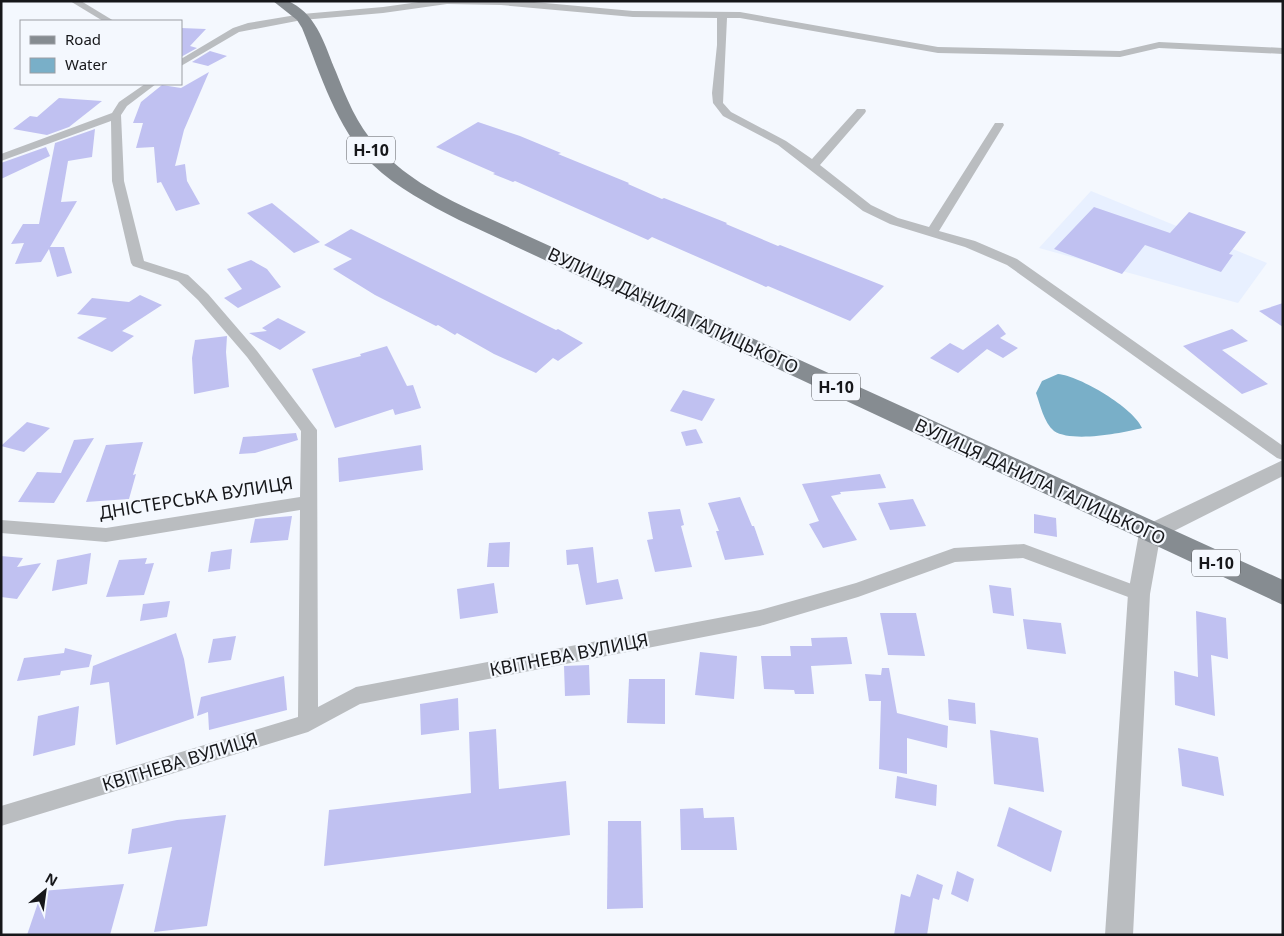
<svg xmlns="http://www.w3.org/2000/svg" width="1284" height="936" viewBox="0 0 1284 936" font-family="'Noto Sans',sans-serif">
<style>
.built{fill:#e8f0ff}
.water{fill:#79afc8}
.building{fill:#c0c1f1}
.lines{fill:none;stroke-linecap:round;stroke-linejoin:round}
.minor{fill:#babdc0;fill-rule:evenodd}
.tertiary{fill:#babdc0;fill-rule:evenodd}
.primary{fill:#868c91;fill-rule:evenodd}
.labels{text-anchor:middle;stroke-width:4.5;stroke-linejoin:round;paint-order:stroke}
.shield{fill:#f4f8fe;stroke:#595a5e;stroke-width:1}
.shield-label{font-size:16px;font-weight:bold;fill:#16171a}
.street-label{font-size:18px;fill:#16171a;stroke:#f4f8fe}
</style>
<rect width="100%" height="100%" fill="#f4f8fe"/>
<polygon class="built" points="1091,191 1267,263 1238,303 1039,248"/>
<path class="water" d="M1058 374C1080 376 1134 408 1142 428 1122 433 1072 443 1054 431 1044 423 1040 404 1036 393L1042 381Z"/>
<g class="building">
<polygon points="181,28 206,29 190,46 197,48 181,57"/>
<polygon points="210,51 227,56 208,66 192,62"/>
<polygon points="209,72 184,130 175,166 185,164 187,181 200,204 176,211 161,182 157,183 154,147 136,148 143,123 133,123 141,102 162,85 181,88"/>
<polygon points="59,98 102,101 69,127 47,135 13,129 30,116 37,117"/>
<polygon points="478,122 520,136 561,153 558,154 629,183 628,184 662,199 664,198 727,223 726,224 778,246 780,245 884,286 850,321 768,286 766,287 652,237 648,240 515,181 513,182 493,174 495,173 436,147"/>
<polygon points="95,129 92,157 68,161 61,202 77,201 50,247 64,247 72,273 57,277 49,249 41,262 15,264 24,243 11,244 23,224 39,224 55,143"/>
<polygon points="46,147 50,156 1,179 1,163"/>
<polygon points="272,203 320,242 294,253 247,213"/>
<polygon points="1094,207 1170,233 1189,212 1246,232 1229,254 1233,255 1221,272 1145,245 1122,274 1054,249"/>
<polygon points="351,229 556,330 558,329 583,343 558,361 553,358 536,373 494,354 457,333 455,335 438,325 436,326 375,295 333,269 352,259 324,245"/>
<polygon points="251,260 267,269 281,287 238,308 224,298 242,289 227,269"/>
<polygon points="140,295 162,305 122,331 134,336 112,352 77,338 107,318 77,314 92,298 129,302"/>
<polygon points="1283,303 1283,327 1259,311"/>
<polygon points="278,318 306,332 280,350 249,333 267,331 262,328"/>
<polygon points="998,324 1006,334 1000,338 1018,348 1003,358 987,349 958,373 930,358 950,343 963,350"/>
<polygon points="1232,329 1248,341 1222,350 1268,384 1242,394 1183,346"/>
<polygon points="227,336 226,352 229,387 194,394 192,358 195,340"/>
<polygon points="387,346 407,386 413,385 421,408 395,415 393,409 335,428 312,369 361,356 360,354"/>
<polygon points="683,390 715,399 702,421 670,411"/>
<polygon points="27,422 50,428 24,452 1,446"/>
<polygon points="696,429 703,443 686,446 681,432"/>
<polygon points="296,433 298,440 255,453 239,454 243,437"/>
<polygon points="94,438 54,503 18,502 37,472 61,473 74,440"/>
<polygon points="143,442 133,475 136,474 129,499 86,502 106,445"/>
<polygon points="421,445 423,470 339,482 338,458"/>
<polygon points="880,474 886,488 840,492 841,494 831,496 857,540 823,548 809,524 819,521 802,484"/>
<polygon points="740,497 752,526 754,526 764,555 725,560 716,531 719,531 708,503"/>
<polygon points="913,499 926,526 890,530 878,503"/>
<polygon points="680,509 684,525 681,526 692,567 655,572 647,540 653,539 648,512"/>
<polygon points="1034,514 1056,518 1057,537 1034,533"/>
<polygon points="292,516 288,540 250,543 255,519"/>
<polygon points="510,542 509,567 487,567 489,543"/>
<polygon points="593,547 597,583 618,579 623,599 586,605 578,564 567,565 566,550"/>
<polygon points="232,549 230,569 208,572 211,552"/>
<polygon points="91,553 87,584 52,591 57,560"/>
<polygon points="1,556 23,558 17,567 41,563 17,599 1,597"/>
<polygon points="147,558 145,564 154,563 144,595 106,597 119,560"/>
<polygon points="494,583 498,613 460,619 457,589"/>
<polygon points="989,585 1011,588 1014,616 993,613"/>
<polygon points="170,601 167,617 140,621 143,604"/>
<polygon points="1196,611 1226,618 1228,659 1211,655 1215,716 1175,705 1174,671 1198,677"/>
<polygon points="880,613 916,613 925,656 888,655"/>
<polygon points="1023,619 1061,623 1066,654 1027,649"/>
<polygon points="176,633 184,659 194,718 116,745 109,682 90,685 93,666"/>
<polygon points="236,636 231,660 208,663 213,639"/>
<polygon points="847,637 852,664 811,666 814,694 795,694 794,690 764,689 761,656 791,656 790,646 812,646 811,638"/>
<polygon points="65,648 92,655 89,667 61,671 60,675 17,681 24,658 64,653"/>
<polygon points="700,652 737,656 734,699 695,695"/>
<polygon points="589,665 590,695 565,696 564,666"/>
<polygon points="882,668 889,668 897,713 948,726 947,748 907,738 907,774 879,769 881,701 869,701 865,674 881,675"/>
<polygon points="284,676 287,710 209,730 208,712 197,716 201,697"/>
<polygon points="629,679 665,679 665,724 627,723"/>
<polygon points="458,698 459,730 421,735 420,704"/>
<polygon points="948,699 975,703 976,724 949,720"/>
<polygon points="79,706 75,745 33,756 38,716"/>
<polygon points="496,729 499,789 566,781 570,835 324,866 329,810 471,793 469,732"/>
<polygon points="990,730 1038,738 1044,792 994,784"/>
<polygon points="1178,748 1218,757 1224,796 1182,786"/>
<polygon points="897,776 937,785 936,806 895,798"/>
<polygon points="1009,807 1062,831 1051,872 997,846"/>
<polygon points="703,808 704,818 734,817 737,850 681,850 680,809"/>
<polygon points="226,815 207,926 154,932 172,847 128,854 132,829 177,820"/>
<polygon points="608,821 641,821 643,908 607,909"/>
<polygon points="957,871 974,879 968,902 951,894"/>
<polygon points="917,874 943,885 939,900 933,898 927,935 894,935 901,894 910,897"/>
<polygon points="124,884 110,935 27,935 42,891"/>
</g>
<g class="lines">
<g class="minor">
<polygon points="70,1 81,1 114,21 103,21"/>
<polygon points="426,1 523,1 633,11 740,12 938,47 1120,51 1159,42 1283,48 1283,54 1159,48 1120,57 938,53 740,18 727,18 723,103 731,112 786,141 812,159 857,109 865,109 866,111 865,113 820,165 871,205 898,218 929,227 995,123 1003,123 1004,125 939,231 975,241 1017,259 1283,446 1283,460 1277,458 1007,265 965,247 890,224 863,211 778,145 723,116 713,103 712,93 717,45 717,18 633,17 501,5 447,4 383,13 302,20 239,32 181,66 181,59 233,28 248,23 302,14 383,7"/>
<polygon points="145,84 156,84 127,106 121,115 124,181 144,261 188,275 208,294 257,351 317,430 318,707 356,687 760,610 856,583 954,548 1024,544 1145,589 1148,594 1145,599 1139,601 1023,558 955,562 858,597 760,626 360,704 308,732 1,826 1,806 298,717 300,510 106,542 1,533 1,520 106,528 300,497 301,431 247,357 198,300 178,281 133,266 131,263 112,181 111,121 1,161 1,154 112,113 119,102"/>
</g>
<polygon class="tertiary" points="1283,460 1283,476 1160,538 1150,594 1133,935 1105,935 1128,594 1139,533 1142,527"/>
<path class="primary" d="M273 1C279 1 287 0 292 3 318 17 325 46 336 72 346 97 357 125 376 145 402 175 437 194 473 211L1283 580V605L459 220C428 204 397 188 372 164 336 127 321 75 302 28L297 20Z"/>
</g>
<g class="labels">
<g class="shield">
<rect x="347" y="136.5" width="48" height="27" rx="4"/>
<rect x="812" y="373.5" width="48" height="27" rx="4"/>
<rect x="1192" y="549.5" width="48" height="27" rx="4"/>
</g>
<g class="shield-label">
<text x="371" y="156">Н-10</text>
<text x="836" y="393">Н-10</text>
<text x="1216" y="569">Н-10</text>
</g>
<g class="street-label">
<text transform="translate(673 311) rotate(25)" y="6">ВУЛИЦЯ ДАНИЛА ГАЛИЦЬКОГО</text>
<text transform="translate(1040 482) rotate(25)" y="6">ВУЛИЦЯ ДАНИЛА ГАЛИЦЬКОГО</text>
<text transform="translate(196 498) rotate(-9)" y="6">ДНІСТЕРСЬКА ВУЛИЦЯ</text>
<text transform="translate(569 655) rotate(-11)" y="6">КВІТНЕВА ВУЛИЦЯ</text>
<text transform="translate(180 762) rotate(-17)" y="6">КВІТНЕВА ВУЛИЦЯ</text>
</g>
</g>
<rect width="1284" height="936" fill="none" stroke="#16171a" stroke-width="5"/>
<rect x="20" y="20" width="162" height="65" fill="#f4f8fe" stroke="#9b9ea3"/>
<rect x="30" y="36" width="25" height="8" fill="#868c91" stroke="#9b9ea3"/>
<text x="65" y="45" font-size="15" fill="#16171a">Road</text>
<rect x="30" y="58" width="25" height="15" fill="#79afc8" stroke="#9b9ea3"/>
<text x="65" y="70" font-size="15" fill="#16171a">Water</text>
<g transform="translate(45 891) rotate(29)" stroke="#f4f8fe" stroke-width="4" paint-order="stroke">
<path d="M0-4L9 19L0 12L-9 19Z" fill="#16171a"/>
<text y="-8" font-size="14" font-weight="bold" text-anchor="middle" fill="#16171a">N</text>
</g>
</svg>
